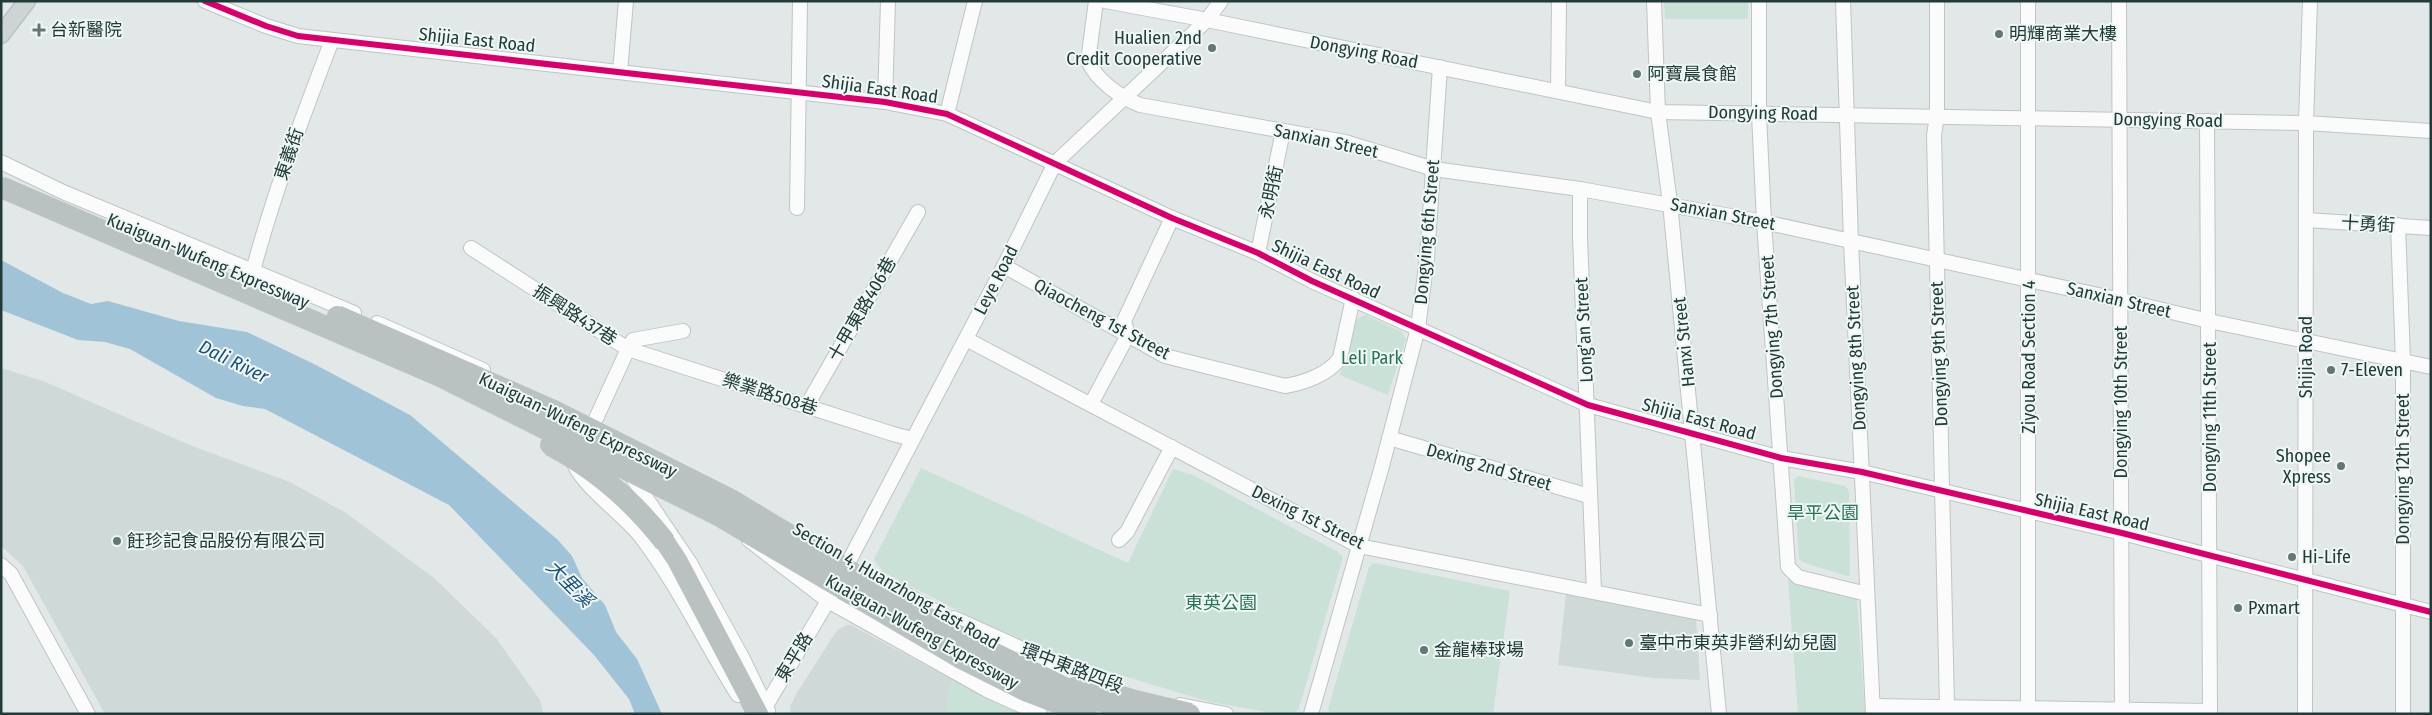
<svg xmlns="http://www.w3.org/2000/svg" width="2432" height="715" viewBox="0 0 2432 715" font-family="'Fira Sans Condensed','Noto Sans TC',sans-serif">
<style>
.built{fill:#cfd9d7}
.green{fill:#cae1d7}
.water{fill:#a1c3d8}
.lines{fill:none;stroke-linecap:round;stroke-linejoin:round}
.minor-casing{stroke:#bfc4c4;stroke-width:16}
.major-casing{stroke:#bbc4c4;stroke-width:19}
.highway-casing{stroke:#bbc4c4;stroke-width:22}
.minor{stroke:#fbfbfb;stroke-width:14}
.major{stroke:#ccd4d4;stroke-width:16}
.highway{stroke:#b9c1c1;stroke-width:20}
.highway-bridge-casing{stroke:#bbc4c4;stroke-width:22;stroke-linecap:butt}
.highway-bridge{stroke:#b9c1c1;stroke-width:20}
.cycleway-casing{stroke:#eff7f5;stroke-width:9}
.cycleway{stroke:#d6006c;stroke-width:6}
.poi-dot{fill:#647777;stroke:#eff7f5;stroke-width:2}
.labels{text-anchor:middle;stroke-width:4;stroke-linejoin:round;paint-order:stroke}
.poi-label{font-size:18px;fill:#203b3a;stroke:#eff7f5;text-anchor:start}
.street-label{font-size:18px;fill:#203b3a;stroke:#eff7f5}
.park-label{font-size:18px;fill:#297257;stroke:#eff7f5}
.water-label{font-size:19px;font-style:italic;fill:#195077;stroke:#eff7f5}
</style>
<rect width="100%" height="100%" fill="#e2e7e7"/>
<g class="built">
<polygon points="1,368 43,381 192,446 290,482 346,513 434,578 496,638 540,700 543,714 105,714 23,566 1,546"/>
<polygon points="1567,587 1692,617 1696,620 1700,680 1654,678 1558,665"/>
<polygon points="847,625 851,625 953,680 947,698 947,714 791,714 790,706 797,693 837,630"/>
</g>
<g class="green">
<polygon points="1664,1 1748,1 1748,19 1665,19"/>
<polygon points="1365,315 1401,331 1406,339 1388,395 1340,375 1357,319"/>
<polygon points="921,468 1128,563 1173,469 1193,475 1338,552 1343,557 1299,708 1295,713 1279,714 1210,702 1064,658 994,629 883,572 874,559"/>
<polygon points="1798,476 1845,486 1849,491 1850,575 1847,576 1802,562 1799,558 1794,480"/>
<polygon points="1374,563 1510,591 1493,714 1329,712 1328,709 1369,567"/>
<polygon points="1788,579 1855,597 1857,599 1865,714 1798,714"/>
<polygon points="953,680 1022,714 947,714 947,698"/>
</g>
<polygon class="water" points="1,260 63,293 91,304 108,301 179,321 247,332 316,365 410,415 558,540 572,556 582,578 605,605 616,632 637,659 662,714 635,714 629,699 594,655 449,505 265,409 243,406 216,398 130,349 105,342 78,340 1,310"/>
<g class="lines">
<defs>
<g id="minor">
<polyline points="205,1 266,26 298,36 885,102 947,114 1172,218 1258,253 1312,281 1588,405 1781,458 1862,472 2122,533 2431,612"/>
<path d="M1096 1 1088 61C1097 81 1120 97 1140 105L1345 142 1434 169 1580 189 1764 222 2121 300 2209 321 2431 367"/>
<polyline points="1105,1 1207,20 1658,112 2306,123 2431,131"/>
<polyline points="1654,1 1658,112 1670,203 1719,714"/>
<polyline points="1759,1 1759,114 1764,222 1788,567 1798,577 1867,594"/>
<polyline points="1843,1 1851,241 1873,714"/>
<polyline points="1937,1 1937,116 1934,135 1947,706"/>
<polyline points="2119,1 2122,714"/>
<polyline points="620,72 626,1"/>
<polyline points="1558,91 1559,1"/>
<polyline points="885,102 888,1"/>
<polyline points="947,114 975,1"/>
<polyline points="2207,121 2210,714"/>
<polyline points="1,162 63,192 354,313"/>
<polyline points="1580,189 1580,237 1594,592"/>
<polyline points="797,208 800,1"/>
<polyline points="2306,220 2431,228"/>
<polyline points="2398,225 2403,361 2403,714"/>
<polyline points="471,248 628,349 633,340 683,331"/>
<polyline points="1258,253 1283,131"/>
<path d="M1004 266 1165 356 1285 386C1304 383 1329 374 1340 358L1353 298"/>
<path d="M253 271C274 192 303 116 332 40"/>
<polyline points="377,323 483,370"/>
<polyline points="966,339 1359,546 1710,615"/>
<polyline points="1091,404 1128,335 1124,321 1172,218"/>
<polyline points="806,407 918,212"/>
<polyline points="593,425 628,349 893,434 912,439"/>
<polyline points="1389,438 1589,496"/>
<path d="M572 458C578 484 625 515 642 538 679 587 705 643 738 695"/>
<polyline points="628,471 690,563 743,659 768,711"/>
<polyline points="749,540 828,601 987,690 1040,714"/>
<polyline points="1119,540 1127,532 1172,447"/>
<polyline points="1,565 11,574 88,714"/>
<polyline points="897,589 960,626"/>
<polyline points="954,618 1051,662"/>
<polyline points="1038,664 1090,684"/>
<polyline points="1180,705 1226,714"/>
<polyline points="1873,706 2210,711"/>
<polyline points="761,714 828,601 1004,266 1055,163 1207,20 1221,1"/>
<polyline points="1311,714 1382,466 1418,328 1427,258 1440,67"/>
<polyline points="2028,714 2028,1"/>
<polyline points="2305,714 2306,123 2310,1"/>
</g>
<polyline id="major" points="1,35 27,1"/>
<g id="highway">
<polyline points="665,542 677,560 758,714"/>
<polyline points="942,627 1073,691 1137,714"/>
</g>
</defs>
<use href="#minor" class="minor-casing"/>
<use href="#major" class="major-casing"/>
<use href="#highway" class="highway-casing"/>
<use href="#minor" class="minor"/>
<use href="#major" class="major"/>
<use href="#highway" class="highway"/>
<defs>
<g id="highway-bridge">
<polyline points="1,187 440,376 720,516 963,659 1025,690 1087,714"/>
<polyline points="337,316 554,411 731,500 942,627"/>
<path d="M550 445C597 469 633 501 665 542"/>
<polyline points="1068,689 1086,686 1135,701 1190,714"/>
</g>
</defs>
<use href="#highway-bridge" class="highway-bridge-casing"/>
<use href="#highway-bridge" class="highway-bridge"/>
<defs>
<polyline id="cycleway" points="205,1 266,26 298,36 885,102 947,114 1172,218 1258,253 1312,281 1588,405 1781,458 1862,472 2122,533 2431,612"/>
</defs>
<use href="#cycleway" class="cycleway-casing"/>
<use href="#cycleway" class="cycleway"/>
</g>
<g class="poi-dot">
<path d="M36.5 22.5h5v5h5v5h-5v5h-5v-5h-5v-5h5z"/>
<circle cx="1999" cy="34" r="5"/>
<circle cx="1212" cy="48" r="5"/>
<circle cx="1637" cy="74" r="5"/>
<circle cx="2331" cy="370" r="5"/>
<circle cx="2341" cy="466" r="5"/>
<circle cx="117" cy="541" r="5"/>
<circle cx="2292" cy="557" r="5"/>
<circle cx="2238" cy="608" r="5"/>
<circle cx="1629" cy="643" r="5"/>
<circle cx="1424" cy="650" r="5"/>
</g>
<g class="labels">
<g class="poi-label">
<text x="50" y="36">台新醫院</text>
<text x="2009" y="40">明輝商業大樓</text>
<text x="1202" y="44" text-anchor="end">Hualien 2nd<tspan x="1202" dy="21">Credit Cooperative</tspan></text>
<text x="1647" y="80">阿寶晨食館</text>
<text x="2341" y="376">7-Eleven</text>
<text x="2331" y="462" text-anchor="end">Shopee<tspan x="2331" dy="21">Xpress</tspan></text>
<text x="127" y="547">飪珍記食品股份有限公司</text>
<text x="2302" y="563">Hi-Life</text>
<text x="2248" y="614">Pxmart</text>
<text x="1639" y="649">臺中市東英非營利幼兒園</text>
<text x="1434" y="656">金龍棒球場</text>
</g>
<g class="street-label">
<text transform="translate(477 40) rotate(6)" y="6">Shijia East Road</text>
<text transform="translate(1364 52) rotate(11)" y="6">Dongying Road</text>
<text transform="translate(880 89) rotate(8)" y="6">Shijia East Road</text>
<text transform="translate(1763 113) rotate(1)" y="6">Dongying Road</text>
<text transform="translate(2168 120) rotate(1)" y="6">Dongying Road</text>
<text transform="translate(1326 141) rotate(12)" y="6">Sanxian Street</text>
<text transform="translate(289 154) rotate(-71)" y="6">東義街</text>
<text transform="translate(1271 192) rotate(-78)" y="6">永明街</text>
<text transform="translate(1723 214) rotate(11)" y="6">Sanxian Street</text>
<text transform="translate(2368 224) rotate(3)" y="6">十勇街</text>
<text transform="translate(1427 232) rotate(-85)" y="6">Dongying 6th Street</text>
<text transform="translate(208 261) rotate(23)" y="6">Kuaiguan-Wufeng Expressway</text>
<text transform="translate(1326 269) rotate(25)" y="6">Shijia East Road</text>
<text transform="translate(996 280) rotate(-63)" y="6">Leye Road</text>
<text transform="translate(2119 300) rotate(13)" y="6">Sanxian Street</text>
<text transform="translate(862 309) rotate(-60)" y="6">十甲東路406巷</text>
<text transform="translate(575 315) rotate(33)" y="6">振興路437巷</text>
<text transform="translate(1102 319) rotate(28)" y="6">Qiaocheng 1st Street</text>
<text transform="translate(1772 327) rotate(-94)" y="6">Dongying 7th Street</text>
<text transform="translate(1584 330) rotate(-93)" y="6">Long’an Street</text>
<text transform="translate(1684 342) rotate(-96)" y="6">Hanxi Street</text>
<text transform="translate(1939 354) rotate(-92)" y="6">Dongying 9th Street</text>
<text transform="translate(2029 357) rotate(-90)" y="6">Ziyou Road Section 4</text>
<text transform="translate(2306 357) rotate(-90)" y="6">Shijia Road</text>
<text transform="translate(1856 358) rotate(-93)" y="6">Dongying 8th Street</text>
<text transform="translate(770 394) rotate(18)" y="6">樂業路508巷</text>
<text transform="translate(2121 402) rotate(-90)" y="6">Dongying 10th Street</text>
<text transform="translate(2210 417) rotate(-90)" y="6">Dongying 11th Street</text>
<text transform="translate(1699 419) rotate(15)" y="6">Shijia East Road</text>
<text transform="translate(578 425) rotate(26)" y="6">Kuaiguan-Wufeng Expressway</text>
<text transform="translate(1489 467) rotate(16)" y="6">Dexing 2nd Street</text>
<text transform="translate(2403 469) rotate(-90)" y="6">Dongying 12th Street</text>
<text transform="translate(2092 512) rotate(13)" y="6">Shijia East Road</text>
<text transform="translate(1308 517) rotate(26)" y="6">Dexing 1st Street</text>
<text transform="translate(896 586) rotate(30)" y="6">Section 4, Huanzhong East Road</text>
<text transform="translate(922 632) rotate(29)" y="6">Kuaiguan-Wufeng Expressway</text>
<text transform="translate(794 657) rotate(-59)" y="6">東平路</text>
<text transform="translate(1072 668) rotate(21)" y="6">環中東路四段</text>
</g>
<g class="park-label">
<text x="1372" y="364">Leli Park</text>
<text x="1823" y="519">旱平公園</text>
<text x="1221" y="609">東英公園</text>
</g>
<g class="water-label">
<text transform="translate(234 361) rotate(26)" y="7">Dali River</text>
<text transform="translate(570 583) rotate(45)" y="7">大里溪</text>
</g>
</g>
<rect width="2432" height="715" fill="none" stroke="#203b3a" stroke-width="5"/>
</svg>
